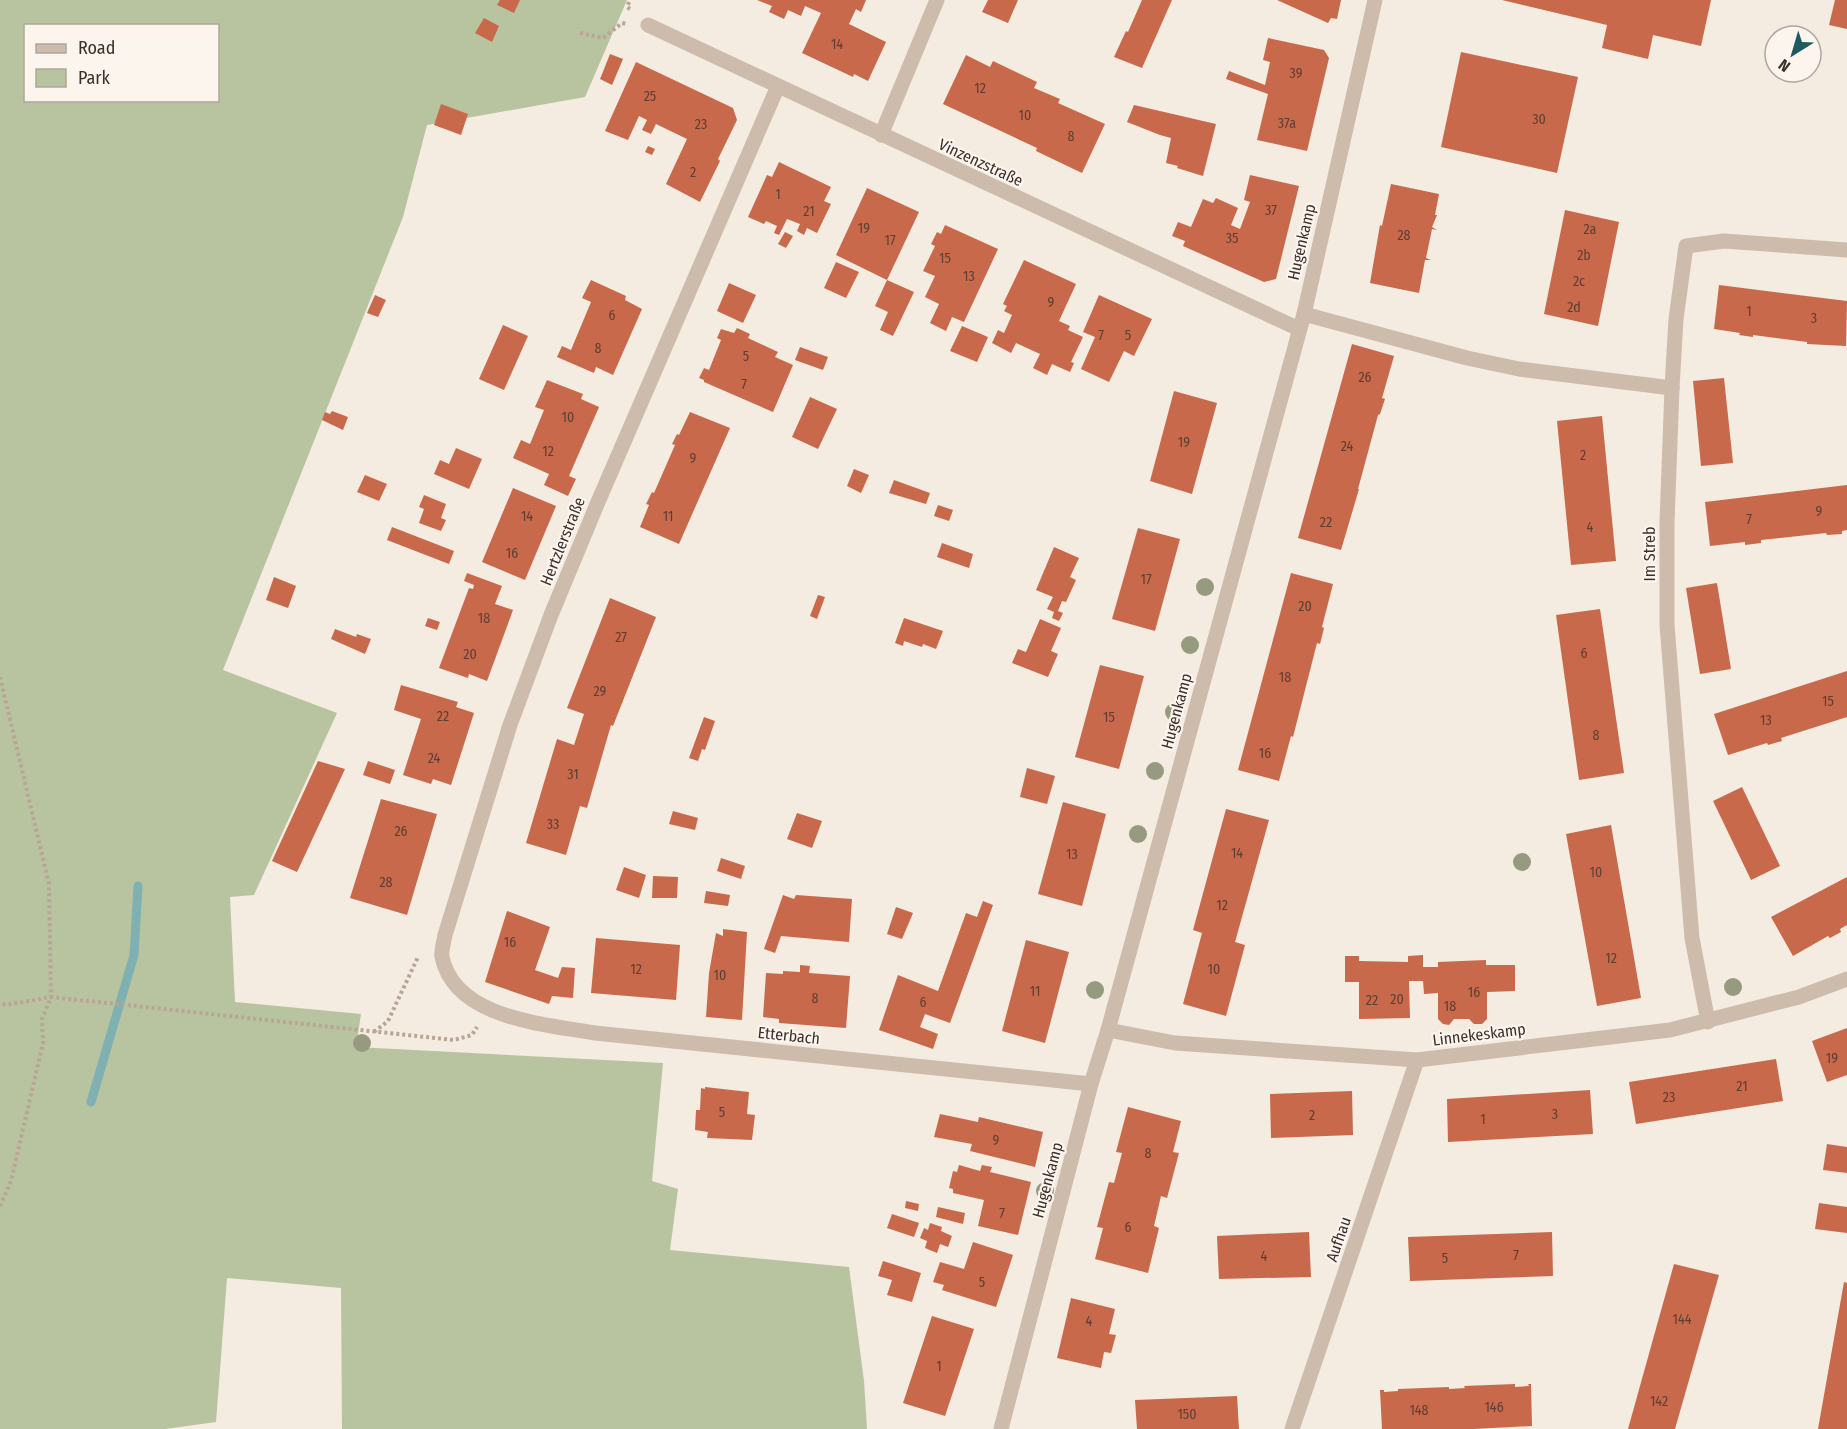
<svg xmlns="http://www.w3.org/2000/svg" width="1847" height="1429" viewBox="0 0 1847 1429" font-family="'Fira Sans Condensed',sans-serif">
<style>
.green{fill:#b8c4a0;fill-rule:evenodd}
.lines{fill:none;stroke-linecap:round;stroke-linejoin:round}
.stream{stroke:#7fb0b2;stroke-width:9}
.building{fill:#c8694b}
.path{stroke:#b9a596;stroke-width:4;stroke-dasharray:3 3;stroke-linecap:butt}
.lane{stroke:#cdbbac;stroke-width:15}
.street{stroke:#cdbbac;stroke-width:15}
.tree{fill:#969b7f}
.labels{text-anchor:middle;stroke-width:4.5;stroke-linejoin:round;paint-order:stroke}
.number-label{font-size:14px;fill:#5e3e33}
.street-label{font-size:16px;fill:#3b302b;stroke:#fbf5ee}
</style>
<rect width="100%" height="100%" fill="#f4ebe1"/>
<path class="green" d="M0 0H627L585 97 427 125 403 217 223 670 337 713 254 895 230 897 235 1002 361 1014 356 1047 663 1063 652 1181 678 1189 670 1250 849 1267 864 1381 867 1429H342L341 1288 227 1278 216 1422 165 1429H0ZM26 26H218V100H26Z"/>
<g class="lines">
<polyline class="stream" points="91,1102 134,955 138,886"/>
</g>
<g class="building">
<polygon points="500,0 520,0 514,13 497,5"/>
<polygon points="757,0 866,0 861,12 856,9 849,24 886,42 868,81 854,74 853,77 802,53 821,13 805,6 801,16 788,10 784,19 769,12 772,6"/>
<polygon points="988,0 1018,0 1008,23 982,12"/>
<polygon points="1142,0 1172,0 1142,68 1114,57 1126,31 1128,32"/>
<polygon points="1277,0 1341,0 1337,19 1331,18 1328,23"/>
<polygon points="1502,0 1711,0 1701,46 1653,35 1648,59 1602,48 1607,25"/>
<polygon points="1835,0 1847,0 1847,29 1829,25"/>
<polygon points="484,18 499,26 492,42 475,33"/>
<polygon points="1268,38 1324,50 1329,58 1307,151 1257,140 1268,94 1226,79 1229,71 1265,85 1270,62 1263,60"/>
<polygon points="1461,52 1578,77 1557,173 1441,147"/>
<polygon points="610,54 623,59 612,85 600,79"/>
<polygon points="966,55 990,67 993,61 1037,82 1034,88 1060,99 1058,103 1105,124 1082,173 1036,151 1037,148 943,104"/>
<polygon points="636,62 733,108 737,120 718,159 720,161 700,202 666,184 687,139 656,124 651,134 642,130 647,120 639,116 628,140 605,131"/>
<polygon points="441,104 468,114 461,135 434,125"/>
<polygon points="1134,105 1216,124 1203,176 1177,168 1178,166 1166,163 1171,138 1160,135 1127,122"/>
<polygon points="648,146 655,149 652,155 645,152"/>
<polygon points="779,162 831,187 824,201 831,204 817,233 807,228 804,235 797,231 800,224 787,219 779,235 774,233 777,226 766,221 764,224 748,217 767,175 772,177"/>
<polygon points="1250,175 1299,186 1276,279 1264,282 1183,246 1185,241 1172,236 1178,222 1191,227 1203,199 1213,203 1216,198 1238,208 1231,225 1240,229 1250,202 1244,200"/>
<polygon points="1391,184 1439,194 1435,215 1437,215 1432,227 1437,230 1432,229 1426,258 1431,260 1425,260 1419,293 1370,283 1380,225 1382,226"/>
<polygon points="867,188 919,212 887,280 836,255"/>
<polygon points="1565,210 1619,222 1598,326 1544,314"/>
<polygon points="945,225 998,249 964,322 952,317 946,331 930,323 939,304 925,297 935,276 923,271 935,246 931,244 937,232 941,234"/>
<polygon points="785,232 793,236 786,248 778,244"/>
<polygon points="1024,260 1076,284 1059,321 1070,326 1068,330 1083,337 1071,362 1074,363 1070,372 1052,364 1047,375 1033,368 1040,354 1016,343 1011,353 992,343 998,330 1004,333 1012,315 1004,311 1007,306 1003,304"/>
<polygon points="836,262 859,272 846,298 824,288"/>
<polygon points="591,280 626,296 625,300 642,309 613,375 596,367 594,373 557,357 562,346 571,350 591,302 582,298"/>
<polygon points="887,280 914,292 893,336 880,330 888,312 875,306"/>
<polygon points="729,283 756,295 743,323 717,311"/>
<polygon points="1719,285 1847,301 1846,346 1807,344 1807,342 1753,335 1753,337 1739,335 1740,333 1714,329"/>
<polygon points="375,295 386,300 378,317 367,313"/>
<polygon points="1099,295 1152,319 1134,356 1124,351 1109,382 1081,369 1095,337 1083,332"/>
<polygon points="503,325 528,336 504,390 479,379"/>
<polygon points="962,326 988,337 977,362 950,351"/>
<polygon points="737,328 750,334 748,338 778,352 775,357 793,365 773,412 704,382 704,380 699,378 704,368 709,370 721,340 717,338 721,329 734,333"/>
<polygon points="1352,344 1394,356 1382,398 1385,399 1380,414 1378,415 1358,489 1359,489 1341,550 1298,538"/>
<polygon points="800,347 828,357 823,370 795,360"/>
<polygon points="1724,378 1733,463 1701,466 1693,381"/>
<polygon points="547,380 583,394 581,399 599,407 569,476 576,479 568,496 544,485 549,474 513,458 521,440 530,444 544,410 535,407"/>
<polygon points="1174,391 1217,403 1192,494 1150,481"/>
<polygon points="810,397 837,409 818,449 792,437"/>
<polygon points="332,411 348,417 343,430 322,420 325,412 330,414"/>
<polygon points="690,412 730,428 679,544 640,527 649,505 646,504 652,492 654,493 675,445 672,444 677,434 679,435"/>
<polygon points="1602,416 1616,561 1571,565 1557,421"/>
<polygon points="456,448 482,459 469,489 434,474 440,460 449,464"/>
<polygon points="854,469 869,475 861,493 847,486"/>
<polygon points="365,475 387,484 379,501 357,492"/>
<polygon points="894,480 930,493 926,504 889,493"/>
<polygon points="1847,485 1847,530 1842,531 1842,534 1827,535 1826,533 1761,540 1761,543 1745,545 1745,542 1710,546 1705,502"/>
<polygon points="513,488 556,506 525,580 482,562"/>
<polygon points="424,495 446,504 441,518 446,520 441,531 419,523 424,509 419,507"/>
<polygon points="938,505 953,510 949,521 934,516"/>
<polygon points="392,527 454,551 449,564 387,540"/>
<polygon points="1138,528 1180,539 1155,631 1112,619"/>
<polygon points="942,543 973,554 969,568 937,557"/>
<polygon points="1054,547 1079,558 1070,577 1076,580 1066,602 1062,601 1058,611 1063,613 1059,621 1052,618 1054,612 1047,609 1053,597 1036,590"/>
<polygon points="467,573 502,586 495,604 513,610 487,681 469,674 468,678 439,668 469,588 473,589 474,585 464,581"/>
<polygon points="1291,573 1333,584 1322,627 1324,628 1320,644 1317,643 1293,737 1291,736 1279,781 1238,770"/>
<polygon points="274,577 296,586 288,608 266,600"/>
<polygon points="1717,583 1731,669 1700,674 1686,588"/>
<polygon points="818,595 825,597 817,619 810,616"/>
<polygon points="610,598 656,617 613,726 611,725 587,808 580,806 566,855 526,843 557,739 574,745 584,714 567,708"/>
<polygon points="1600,609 1624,773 1579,780 1556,615"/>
<polygon points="428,618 440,622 437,630 425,626"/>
<polygon points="904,618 943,631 936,649 923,644 922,647 904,641 903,646 895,643"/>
<polygon points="1040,619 1061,628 1051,651 1058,654 1048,677 1012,663 1018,649 1026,652"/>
<polygon points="335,629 356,637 357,634 371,639 365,654 331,639"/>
<polygon points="1100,665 1144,676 1119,769 1075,757"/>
<polygon points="1847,671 1847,717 1781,738 1782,741 1768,745 1767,743 1728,755 1714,714"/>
<polygon points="401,685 458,702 456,707 474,713 451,785 433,779 431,784 403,775 421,719 394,710"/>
<polygon points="704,717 715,721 705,750 702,749 698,761 689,758"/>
<polygon points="318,761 345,769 297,872 272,861"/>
<polygon points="368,761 395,770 390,784 363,775"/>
<polygon points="1027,768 1055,776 1047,804 1020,797"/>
<polygon points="1742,787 1780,866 1751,880 1713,801"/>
<polygon points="381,799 437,814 407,915 350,898"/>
<polygon points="1063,802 1106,814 1082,906 1038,894"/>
<polygon points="1226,809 1269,820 1235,942 1245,945 1226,1016 1183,1004 1202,933 1193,930"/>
<polygon points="673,811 698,818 695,830 669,824"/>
<polygon points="797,813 822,821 812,848 787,839"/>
<polygon points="1611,825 1641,998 1597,1006 1566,834"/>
<polygon points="721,858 745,866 741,879 717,871"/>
<polygon points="624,867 646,875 639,898 616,890"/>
<polygon points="653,876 678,877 677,898 652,898"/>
<polygon points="1847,877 1847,925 1840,929 1841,932 1830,938 1828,936 1793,956 1771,917"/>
<polygon points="706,891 730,895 728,906 704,903"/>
<polygon points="783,895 794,899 796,895 852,899 849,942 781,936 775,953 764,949"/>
<polygon points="983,901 993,905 950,1023 925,1014 920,1027 938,1034 933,1049 879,1030 898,975 938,991 966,913 977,917"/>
<polygon points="896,907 913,913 902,939 887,934"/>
<polygon points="507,911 550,927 535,970 558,978 562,967 575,968 573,998 552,996 549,1004 485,982"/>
<polygon points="723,929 747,932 742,1020 706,1017 709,973 716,933 723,936"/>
<polygon points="596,938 680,945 676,1000 591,993"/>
<polygon points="1026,940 1069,952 1045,1043 1002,1031"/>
<polygon points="1423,955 1423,967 1438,967 1438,962 1486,960 1486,965 1515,965 1515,991 1487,992 1487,1019 1482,1024 1474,1024 1469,1019 1454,1019 1449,1025 1443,1024 1438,1019 1438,993 1424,994 1423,981 1409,981 1410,1018 1359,1019 1359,982 1345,982 1345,956 1359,956 1359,961 1408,962 1408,956"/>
<polygon points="800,965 810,966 809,973 850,976 846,1028 779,1023 779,1019 763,1017 766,973 783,974 783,971 800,972"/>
<polygon points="1847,1028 1847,1075 1827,1082 1812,1041"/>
<polygon points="1776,1059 1783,1101 1636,1124 1629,1082"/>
<polygon points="705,1087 749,1092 747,1114 755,1115 752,1140 707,1138 708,1132 695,1130 696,1110 700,1110 701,1088 705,1089"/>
<polygon points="1590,1090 1593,1134 1448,1142 1447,1099"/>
<polygon points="1352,1091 1353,1135 1271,1138 1270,1094"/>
<polygon points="1128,1107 1181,1121 1173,1152 1179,1153 1167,1198 1161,1196 1154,1226 1159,1228 1148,1273 1095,1259 1103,1228 1097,1227 1109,1182 1114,1183 1122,1153 1116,1152"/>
<polygon points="940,1114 978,1122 979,1117 1043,1132 1035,1167 970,1151 972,1144 934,1137"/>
<polygon points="1827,1144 1847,1147 1847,1173 1823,1170"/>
<polygon points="959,1165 980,1171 982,1165 992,1167 990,1172 1031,1182 1018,1235 978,1226 984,1200 953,1193 953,1189 949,1188 953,1171 957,1172"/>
<polygon points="906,1201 919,1204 918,1211 905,1208"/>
<polygon points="1819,1203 1847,1207 1847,1233 1815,1229"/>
<polygon points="938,1207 965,1213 963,1224 936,1217"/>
<polygon points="892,1214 919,1223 914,1237 887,1228"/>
<polygon points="930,1223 942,1227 941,1231 952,1236 948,1247 940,1244 937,1253 925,1248 927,1241 920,1238 924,1228 928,1230"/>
<polygon points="1309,1232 1311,1277 1219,1279 1217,1236"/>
<polygon points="1552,1232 1553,1276 1410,1281 1408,1237"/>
<polygon points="973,1242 1013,1255 996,1307 942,1290 944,1285 933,1282 940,1262 964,1269"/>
<polygon points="883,1261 921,1273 912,1302 887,1295 892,1280 878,1276"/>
<polygon points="1674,1264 1719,1275 1675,1429 1628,1429"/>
<polygon points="1844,1282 1847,1283 1847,1429 1818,1429"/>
<polygon points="1071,1298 1115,1309 1109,1334 1116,1335 1111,1353 1104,1352 1101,1368 1057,1358"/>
<polygon points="932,1316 974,1329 945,1416 903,1403"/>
<polygon points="1515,1384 1515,1387 1529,1386 1528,1384 1531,1384 1532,1426 1473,1429 1382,1429 1380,1390 1384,1390 1384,1392 1398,1391 1398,1389 1449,1387 1449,1389 1465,1388 1464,1386"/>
<polygon points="1237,1396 1239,1429 1137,1429 1135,1400"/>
</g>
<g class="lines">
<g class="path">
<polyline points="630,9 627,7 630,0"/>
<polyline points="580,33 603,38 622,23 626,24"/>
<polyline points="0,677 49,884 51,997 6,1005 0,1003"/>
<polyline points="374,1032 388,1021 418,957"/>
<polyline points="0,1206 11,1181 43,1043 42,1019 51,997 454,1040 472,1035 477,1027"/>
</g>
<polyline class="lane" points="1304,314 1467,358 1519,369 1672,388"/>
<g class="street">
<polyline points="648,25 1299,329"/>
<path d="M778 86 598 502 551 615 510 725 445 935C444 942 441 950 442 957 455 1019 545 1024 595 1033L1091 1084"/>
<polyline points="881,135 937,0"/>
<polyline points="1708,1022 1692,938 1667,625 1667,522 1672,388 1676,319 1686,246 1724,241 1847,250"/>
<polyline points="1108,1030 1175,1043 1417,1060 1670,1030 1799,997 1847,979"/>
<polyline points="1001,1429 1091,1084 1108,1030 1304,314 1375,0"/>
<polyline points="1292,1429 1417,1060"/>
</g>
</g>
<g class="tree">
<circle cx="1205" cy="587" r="9"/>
<circle cx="1190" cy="645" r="9"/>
<circle cx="1174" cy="712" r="9"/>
<circle cx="1155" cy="771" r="9"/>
<circle cx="1138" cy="834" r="9"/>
<circle cx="1522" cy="862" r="9"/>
<circle cx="1733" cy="987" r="9"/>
<circle cx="1095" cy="990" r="9"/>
<circle cx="362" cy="1043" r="9"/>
<circle cx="1045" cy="1191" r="9"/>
</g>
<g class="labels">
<g class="number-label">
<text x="837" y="49">14</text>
<text x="1296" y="78">39</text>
<text x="980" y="93">12</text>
<text x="650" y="101">25</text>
<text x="1025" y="120">10</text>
<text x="1539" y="124">30</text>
<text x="1287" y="128">37a</text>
<text x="701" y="129">23</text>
<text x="1071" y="141">8</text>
<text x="693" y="177">2</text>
<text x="778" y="199">1</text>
<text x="1271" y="215">37</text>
<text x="809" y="216">21</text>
<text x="864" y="233">19</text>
<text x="1590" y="234">2a</text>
<text x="1404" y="240">28</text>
<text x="1232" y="243">35</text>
<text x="890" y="245">17</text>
<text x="1584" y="260">2b</text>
<text x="945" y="263">15</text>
<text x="969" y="281">13</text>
<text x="1579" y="286">2c</text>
<text x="1051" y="307">9</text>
<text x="1574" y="312">2d</text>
<text x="1749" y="316">1</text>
<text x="612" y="320">6</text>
<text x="1814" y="323">3</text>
<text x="1101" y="340">7</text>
<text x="1128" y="340">5</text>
<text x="598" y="353">8</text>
<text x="746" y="361">5</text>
<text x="1365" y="382">26</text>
<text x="744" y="389">7</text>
<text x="568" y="422">10</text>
<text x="1184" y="447">19</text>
<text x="1347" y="451">24</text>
<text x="548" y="456">12</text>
<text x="1583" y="460">2</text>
<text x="693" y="463">9</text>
<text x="1819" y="516">9</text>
<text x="527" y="521">14</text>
<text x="668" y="521">11</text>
<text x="1749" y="524">7</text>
<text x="1326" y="527">22</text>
<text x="1590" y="532">4</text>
<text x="512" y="558">16</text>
<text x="1146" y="584">17</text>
<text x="1305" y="611">20</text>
<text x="484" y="623">18</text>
<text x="621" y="642">27</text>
<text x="1584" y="658">6</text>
<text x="470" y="659">20</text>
<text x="1285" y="682">18</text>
<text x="600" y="696">29</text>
<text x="1828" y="706">15</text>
<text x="443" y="721">22</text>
<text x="1109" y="722">15</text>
<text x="1766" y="725">13</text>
<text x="1596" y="740">8</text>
<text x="1265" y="758">16</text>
<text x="434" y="763">24</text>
<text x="573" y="779">31</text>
<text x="553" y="829">33</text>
<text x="401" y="836">26</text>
<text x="1237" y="858">14</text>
<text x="1072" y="859">13</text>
<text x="1596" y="877">10</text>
<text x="386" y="887">28</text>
<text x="1222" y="910">12</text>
<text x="510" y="947">16</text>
<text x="1611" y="963">12</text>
<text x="636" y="974">12</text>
<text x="1214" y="974">10</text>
<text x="720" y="980">10</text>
<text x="1035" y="996">11</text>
<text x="1474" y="997">16</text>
<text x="815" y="1003">8</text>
<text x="1397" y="1004">20</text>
<text x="1372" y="1005">22</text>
<text x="923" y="1007">6</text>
<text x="1450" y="1011">18</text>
<text x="1832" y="1063">19</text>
<text x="1742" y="1091">21</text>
<text x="1669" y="1102">23</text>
<text x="722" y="1117">5</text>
<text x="1555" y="1119">3</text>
<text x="1312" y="1120">2</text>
<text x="1483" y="1124">1</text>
<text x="996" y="1145">9</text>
<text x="1148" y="1158">8</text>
<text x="1002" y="1218">7</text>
<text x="1128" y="1232">6</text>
<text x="1516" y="1260">7</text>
<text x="1264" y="1261">4</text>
<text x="1445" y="1263">5</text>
<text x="982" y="1287">5</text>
<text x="1682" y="1324">144</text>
<text x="1089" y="1326">4</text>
<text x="939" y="1371">1</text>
<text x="1659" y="1406">142</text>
<text x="1494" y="1412">146</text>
<text x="1419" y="1415">148</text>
<text x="1187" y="1419">150</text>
</g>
<g class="street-label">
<text transform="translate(981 162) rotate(25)" y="6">Vinzenzstraße</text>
<text transform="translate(1301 242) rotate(-77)" y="6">Hugenkamp</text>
<text transform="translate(562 541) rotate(-68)" y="6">Hertzlerstraße</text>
<text transform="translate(1649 554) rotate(-90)" y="6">Im Streb</text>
<text transform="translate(1176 711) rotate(-75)" y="6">Hugenkamp</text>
<text transform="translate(1479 1034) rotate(-7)" y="6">Linnekeskamp</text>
<text transform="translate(789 1035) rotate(6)" y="6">Etterbach</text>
<text transform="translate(1047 1180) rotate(-75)" y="6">Hugenkamp</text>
<text transform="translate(1338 1239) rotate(-71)" y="6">Aufhau</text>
</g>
</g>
<rect x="24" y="24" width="195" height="78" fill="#fbf5ee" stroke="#aea6a0" stroke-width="1.5"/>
<rect x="36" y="44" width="30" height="9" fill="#cdbbac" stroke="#aea6a0" stroke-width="1.5"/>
<text x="78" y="54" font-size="18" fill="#3b302b">Road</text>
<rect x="36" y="69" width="30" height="18" fill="#b8c4a0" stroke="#aea6a0" stroke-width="1.5"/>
<text x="78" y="84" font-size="18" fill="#3b302b">Park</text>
<g transform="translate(1793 54) rotate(217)"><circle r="28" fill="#fbf5ee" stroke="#aea6a0" stroke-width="1.5"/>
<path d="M0-4.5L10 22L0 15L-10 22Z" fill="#1f5a5e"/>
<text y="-9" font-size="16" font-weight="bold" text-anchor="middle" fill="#3b302b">N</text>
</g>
</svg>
